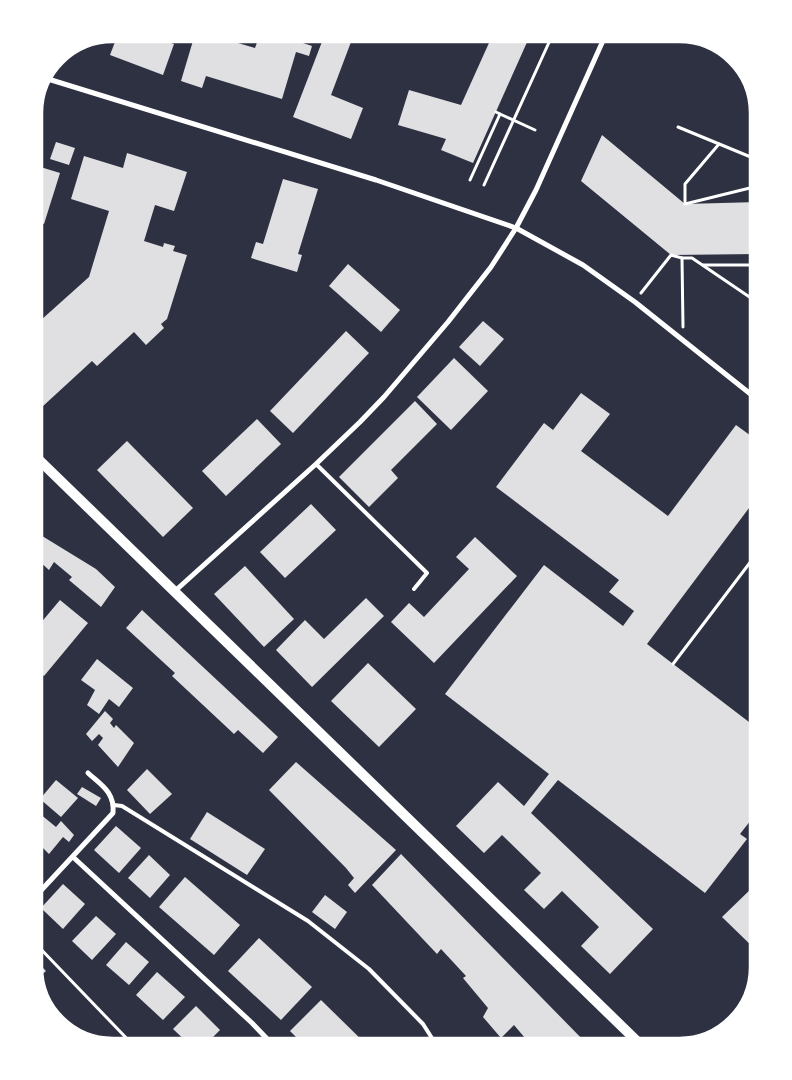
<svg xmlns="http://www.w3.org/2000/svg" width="792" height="1080" viewBox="0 0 792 1080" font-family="'Noto Sans',sans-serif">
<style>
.building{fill:#e0e0e3}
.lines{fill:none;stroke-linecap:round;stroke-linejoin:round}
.path{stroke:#fff;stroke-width:3}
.service{stroke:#fff;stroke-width:4}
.minor{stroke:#fff;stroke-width:5}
.secondary{stroke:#fff;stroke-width:10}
.rim{fill:none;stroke:#fff;stroke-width:2.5}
</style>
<rect width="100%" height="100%" fill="#2d3142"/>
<g class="building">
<polygon points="118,34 146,34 174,44 163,75 110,55"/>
<polygon points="195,34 215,34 214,36 255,48 260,34 287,34 285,37 312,46 309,56 296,52 282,99 206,76 202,88 181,81"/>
<polygon points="325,34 354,34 331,95 363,108 351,139 293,117"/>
<polygon points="493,34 514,34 528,40 473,163 441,150 446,139 398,125 409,90 461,105"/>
<polygon points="602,135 685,204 758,202 758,254 671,255 581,181"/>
<polygon points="56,142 75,148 69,165 50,159"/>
<polygon points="127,153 187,172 174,211 155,205 144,241 163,247 164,243 175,246 173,251 187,255 167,319 161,324 164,328 146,345 134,332 97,366 92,361 42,407 34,399 34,360 39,355 34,350 34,315 35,313 41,320 89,277 109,211 71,199 84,156 123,168"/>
<polygon points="34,165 60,173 44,224 34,221"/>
<polygon points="283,179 318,189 298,254 302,255 297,272 251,258 256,242 263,244"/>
<polygon points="348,264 400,310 381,332 329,286"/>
<polygon points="483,321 504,339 480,366 459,347"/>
<polygon points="346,331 369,353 293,433 270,411"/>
<polygon points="454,358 488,391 451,430 417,397"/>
<polygon points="581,393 610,414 581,451 668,516 736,425 758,441 758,496 647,644 749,722 758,710 758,811 740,834 747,839 705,893 558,780 531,813 653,929 610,974 581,946 599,927 562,891 544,909 524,890 541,873 502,835 484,853 456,826 498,782 524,806 549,774 445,694 544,565 623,626 634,611 609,592 619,580 496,487 544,423 553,430"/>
<polygon points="415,401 437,424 391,470 398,478 369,507 339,477"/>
<polygon points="257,419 281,444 226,496 202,471"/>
<polygon points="127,441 193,508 163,537 97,470"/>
<polygon points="311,504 336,530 285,578 260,552"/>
<polygon points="34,531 96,569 115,587 101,607 69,580 72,577 54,562 49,570 39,561 34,569"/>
<polygon points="475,537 517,576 434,663 391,622 409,603 424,617 469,569 456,557"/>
<polygon points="245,566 294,619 264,647 214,594"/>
<polygon points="366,598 384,616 312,687 276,650 305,620 324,639"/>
<polygon points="60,600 88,623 44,676 34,668 34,631"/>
<polygon points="142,610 278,737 263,753 238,730 234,734 172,676 175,673 126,628"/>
<polygon points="97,659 133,688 119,707 109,699 99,714 87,705 95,690 81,680"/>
<polygon points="368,663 416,709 379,747 331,701"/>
<polygon points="105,711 113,719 110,723 114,728 116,725 134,743 118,767 98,745 103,738 99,734 92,741 86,734"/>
<polygon points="296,762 396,850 355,893 348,885 354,878 346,868 269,790"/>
<polygon points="147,769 172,794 150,814 127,790"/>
<polygon points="34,774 42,781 34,790"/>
<polygon points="56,780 78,798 61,817 40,799"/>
<polygon points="82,787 101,798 96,806 77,794"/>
<polygon points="34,809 56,827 61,821 74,835 69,842 63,837 49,854 34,839"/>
<polygon points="207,812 265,849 247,875 190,839"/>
<polygon points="116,826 141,848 119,873 94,850"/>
<polygon points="401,854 589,1046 542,1046 535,1040 531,1045 514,1025 501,1038 483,1017 488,1008 463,978 466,976 441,949 437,954 372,885"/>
<polygon points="149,855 170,875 150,898 128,878"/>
<polygon points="185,877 240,925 214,955 159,907"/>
<polygon points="63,884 85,904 63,929 41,908"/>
<polygon points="754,886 758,890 758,952 722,917"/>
<polygon points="325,895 347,912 335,929 312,912"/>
<polygon points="96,916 116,934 92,960 72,941"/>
<polygon points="259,938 312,987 281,1020 228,971"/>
<polygon points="126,942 149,962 129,985 106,965"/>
<polygon points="34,959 46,971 37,979 34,967"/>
<polygon points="157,972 185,997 163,1020 136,995"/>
<polygon points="321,1000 368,1046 305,1046 290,1031"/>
<polygon points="196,1006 220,1030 204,1046 191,1046 173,1029"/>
</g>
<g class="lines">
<g class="path">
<polyline points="500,114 535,130"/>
<polyline points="678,127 758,160"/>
<polyline points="719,144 685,184 685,204 758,186"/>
<polyline points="470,180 500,114 496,112"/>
<polyline points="484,185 551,38"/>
<polyline points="682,258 692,258 751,298 758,292"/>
<polyline points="703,265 758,265"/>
<polyline points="641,293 671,255 682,258 683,327"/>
<polyline points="673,664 758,552"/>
<polyline points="34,708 37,704"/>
<polyline points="752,863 758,869"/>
<polyline points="34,942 134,1046"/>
</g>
<g class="service">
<polyline points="316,464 427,573 414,589"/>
<polyline points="114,805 122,806 308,921 369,969 423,1024 437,1046"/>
</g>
<g class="minor">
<polyline points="48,79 376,180 516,228 583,265 635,302 758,400"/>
<polyline points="175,591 316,464 360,422 384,397 448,322 491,267 516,228 536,190 606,34"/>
<polyline points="73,857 252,1023 274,1046"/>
<path d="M34 898 113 813C115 792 101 785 88 773"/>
</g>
<polyline class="secondary" points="34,455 642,1046"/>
</g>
<path d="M0 0H792V1080H0ZM113 42H679A71 71 0 0 1 750 113V967A71 71 0 0 1 679 1038H113A71 71 0 0 1 42 967V113A71 71 0 0 1 113 42Z" fill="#fff" fill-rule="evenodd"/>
<path class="rim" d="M113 42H679A71 71 0 0 1 750 113V967A71 71 0 0 1 679 1038H113A71 71 0 0 1 42 967V113A71 71 0 0 1 113 42Z"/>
</svg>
